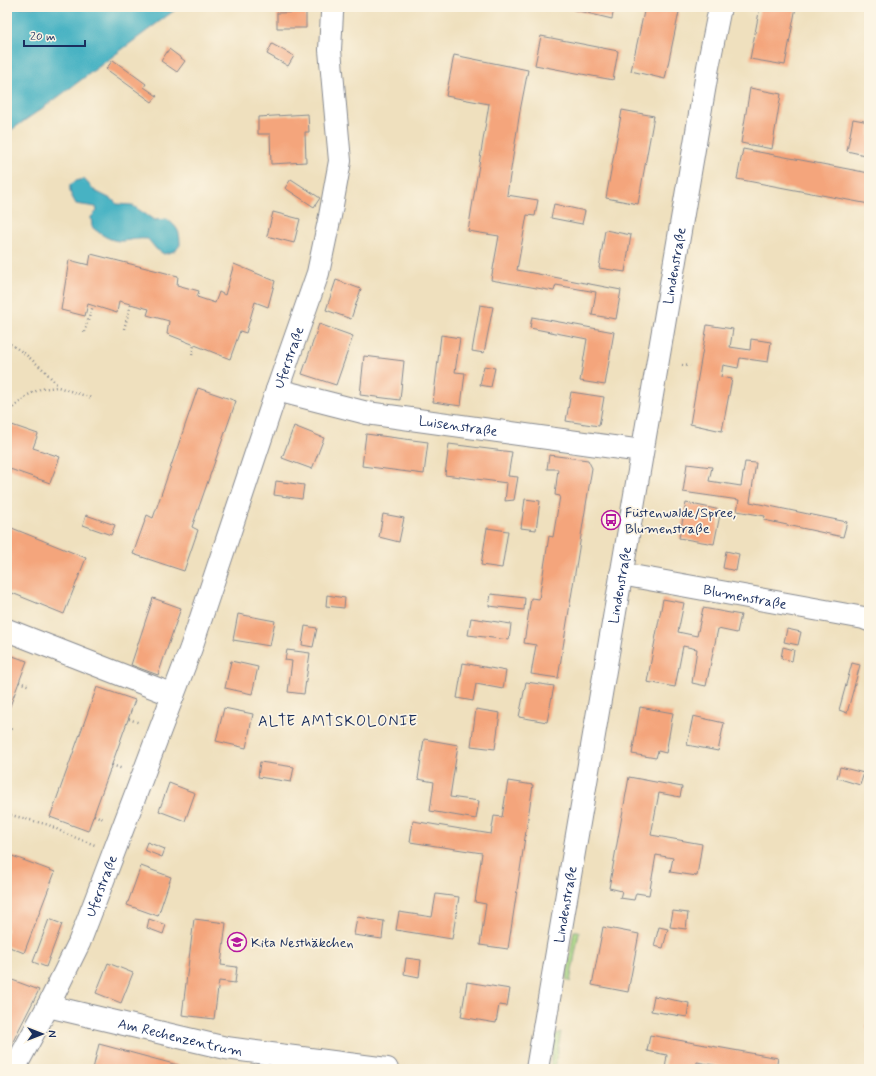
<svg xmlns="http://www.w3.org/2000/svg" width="876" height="1076" viewBox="0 0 876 1076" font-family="Mynerve,sans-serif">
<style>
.green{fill:#a8d582;stroke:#628270}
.water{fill:#46b2c3;stroke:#307090}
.building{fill:#f4a57b}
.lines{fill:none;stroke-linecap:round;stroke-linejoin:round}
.minor-casing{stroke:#85888e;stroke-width:24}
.path{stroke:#85888e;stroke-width:2.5;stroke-dasharray:1 3;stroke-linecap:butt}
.minor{stroke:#fff;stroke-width:22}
.labels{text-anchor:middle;stroke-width:3.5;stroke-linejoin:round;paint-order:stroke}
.street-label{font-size:14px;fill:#1b2f5e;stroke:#fcf5e5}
.poi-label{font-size:14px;fill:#1b2f5e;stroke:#fcf5e5;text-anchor:start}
.neighbourhood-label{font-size:15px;letter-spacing:1px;fill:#1b2f5e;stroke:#fcf5e5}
</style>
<rect width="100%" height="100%" fill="#fcf5e5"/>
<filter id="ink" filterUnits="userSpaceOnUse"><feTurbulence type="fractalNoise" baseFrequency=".025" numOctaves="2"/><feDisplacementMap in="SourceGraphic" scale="8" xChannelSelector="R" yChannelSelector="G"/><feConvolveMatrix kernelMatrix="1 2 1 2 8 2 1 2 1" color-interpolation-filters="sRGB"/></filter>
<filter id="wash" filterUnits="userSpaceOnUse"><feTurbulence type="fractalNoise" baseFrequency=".012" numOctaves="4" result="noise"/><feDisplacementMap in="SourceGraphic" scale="16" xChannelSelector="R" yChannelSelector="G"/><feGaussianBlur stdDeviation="0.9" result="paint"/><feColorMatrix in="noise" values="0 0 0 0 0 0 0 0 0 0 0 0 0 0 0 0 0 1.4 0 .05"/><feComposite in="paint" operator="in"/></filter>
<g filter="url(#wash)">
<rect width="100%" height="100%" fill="#efe0be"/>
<g class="green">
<polygon points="574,931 577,931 579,932 570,982 566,979"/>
<polygon points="561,1032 554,1069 550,1069 555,1035"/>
</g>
<g class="water">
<polygon points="7,7 179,7 54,100 7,133"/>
<path d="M84 179 95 191 113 200 117 204 132 205 154 220 167 219C178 228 180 231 180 245L175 251 164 254 156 249 148 239C139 238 131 240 123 241 111 242 100 234 92 227L91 217 97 211 96 207 76 204C72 196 69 194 70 185L76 181Z"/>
</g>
<g id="blocks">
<g class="building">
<polygon points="529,7 541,7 540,10"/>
<polygon points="562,7 614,7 612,19"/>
<polygon points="645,7 655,7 679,12 665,79 631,71"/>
<polygon points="760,7 796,7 785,65 750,59"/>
<polygon points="306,12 306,28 277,28 277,13"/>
<polygon points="541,36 618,51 613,80 535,65"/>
<polygon points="272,44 294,56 288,66 267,54"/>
<polygon points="169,49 185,61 177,72 161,61"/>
<polygon points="454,55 528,70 520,111 507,195 538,200 535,216 527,215 517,270 621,290 616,319 592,315 596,292 556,285 554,291 491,280 499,236 468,231 489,104 446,96"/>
<polygon points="113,60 146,84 144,87 157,96 152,102 106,69"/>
<polygon points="750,88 781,94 772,149 741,143"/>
<polygon points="622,110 654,116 638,204 606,198"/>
<polygon points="308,114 309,132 305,132 306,162 271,164 270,134 258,134 258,117"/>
<polygon points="853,119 869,122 869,156 847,151"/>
<polygon points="743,149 869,173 869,204 737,179"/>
<polygon points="291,179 320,198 314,207 285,188"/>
<polygon points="554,204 585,211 582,224 551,218"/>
<polygon points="273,212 300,219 294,243 267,236"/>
<polygon points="605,230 631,235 625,272 599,268"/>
<polygon points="91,254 178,276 177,285 199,291 197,297 215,303 219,292 225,295 234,264 275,281 268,307 255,302 246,333 240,331 230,359 167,334 169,321 147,315 149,309 119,301 117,313 88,304 85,316 61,310 69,260 89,265"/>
<polygon points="336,280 361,289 351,319 326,310"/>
<polygon points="480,305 493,307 484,353 472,351"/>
<polygon points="532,317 614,332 605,385 580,381 587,339 530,328"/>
<polygon points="319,324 353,336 336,385 302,374"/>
<polygon points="707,325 733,329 730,347 750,350 751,339 771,342 768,362 740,358 738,368 723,365 721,377 732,379 722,431 690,424"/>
<polygon points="441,335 460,338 455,372 465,373 461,406 433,402"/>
<polygon points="364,356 404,361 400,400 360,395"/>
<polygon points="484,366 495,368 491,387 480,385"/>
<polygon points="198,388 236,401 192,527 198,530 184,571 133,554 147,515 153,518"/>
<polygon points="571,392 604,397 599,426 566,421"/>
<polygon points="9,424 38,434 33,448 60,457 50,483 7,468 7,428"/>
<polygon points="294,426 324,438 312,469 282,458"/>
<polygon points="366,434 428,442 424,474 362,466"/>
<polygon points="449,444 512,452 508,476 518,477 514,500 505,501 507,483 445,475"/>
<polygon points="549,455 588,460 592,468 558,678 531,674 536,645 524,643 531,598 539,599 549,536 553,537 560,496 555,495 558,469 547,469"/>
<polygon points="745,462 756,463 750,502 847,522 843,537 764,520 765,516 737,511 739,500 683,492 687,464 712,467 709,481 741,486"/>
<polygon points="276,481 304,485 302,499 274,495"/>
<polygon points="525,499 540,501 536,530 521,528"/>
<polygon points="686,503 721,510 714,544 679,538"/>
<polygon points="383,514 404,518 399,542 379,537"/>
<polygon points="86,515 115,525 111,535 83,525"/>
<polygon points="7,526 86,558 64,614 7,591"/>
<polygon points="487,528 508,531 502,568 481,565"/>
<polygon points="726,551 739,554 736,571 723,568"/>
<polygon points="491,594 525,598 524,610 489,606"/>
<polygon points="327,595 345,598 344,608 326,606"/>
<polygon points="153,598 181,608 158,675 131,665"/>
<polygon points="663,599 684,603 678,632 697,636 703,608 741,615 737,633 718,629 706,686 692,683 697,649 683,646 675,687 647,682"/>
<polygon points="238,614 275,621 270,646 233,640"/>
<polygon points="471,618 511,624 509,640 468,635"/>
<polygon points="305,626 317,628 313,647 302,645"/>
<polygon points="787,629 801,632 798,645 784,642"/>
<polygon points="783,647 794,650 792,661 781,658"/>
<polygon points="287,650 310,653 304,694 288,692 292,661 285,660"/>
<polygon points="7,654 27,661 7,714"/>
<polygon points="231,661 258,667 252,694 225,688"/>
<polygon points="463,663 506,671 503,689 476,684 473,701 457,698"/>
<polygon points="852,663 860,665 847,713 839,710"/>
<polygon points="526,682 554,686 547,722 519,717"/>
<polygon points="97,687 135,700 88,831 50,817"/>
<polygon points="640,707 673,713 666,753 658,751 656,758 632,754"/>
<polygon points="224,708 253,714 246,748 216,741"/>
<polygon points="476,709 500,713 495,749 471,746"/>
<polygon points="693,716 724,723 718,751 687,745"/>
<polygon points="424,739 458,745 450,797 479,801 476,819 430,811 434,782 418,779"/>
<polygon points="260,762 294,767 291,782 258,777"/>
<polygon points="840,767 864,773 860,785 837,778"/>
<polygon points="629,777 682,787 680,797 659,793 651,835 702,844 697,876 670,872 673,858 656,855 649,895 636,893 634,900 620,898 622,891 609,888"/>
<polygon points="508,781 533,785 508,949 480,945 486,904 475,902 482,853 410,842 413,821 491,834 494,816 502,817"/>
<polygon points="169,783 195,793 185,821 159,811"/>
<polygon points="147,842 165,849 162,857 144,850"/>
<polygon points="7,854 55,872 24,953 7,946"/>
<polygon points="141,866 171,877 158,916 127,905"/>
<polygon points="436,894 459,897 452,939 396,930 399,912 432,917"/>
<polygon points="673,911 688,913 686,929 670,927"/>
<polygon points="357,917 384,921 382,939 354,935"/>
<polygon points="49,919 62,924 46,967 33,962"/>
<polygon points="149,919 166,925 163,934 147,928"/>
<polygon points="194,919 226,923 221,965 237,967 235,983 219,981 214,1019 182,1015"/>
<polygon points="603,927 639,934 628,992 592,985"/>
<polygon points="659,927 668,929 663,948 654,946"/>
<polygon points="406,958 421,960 419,977 404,974"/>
<polygon points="108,963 133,973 121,1003 96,993"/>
<polygon points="7,978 39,990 7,1053"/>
<polygon points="467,982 510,989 507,1006 499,1005 496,1023 461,1017"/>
<polygon points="654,996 689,1003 687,1017 651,1011"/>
<polygon points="868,1019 869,1019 869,1029 866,1028"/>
<polygon points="650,1035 778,1058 776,1069 735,1069 697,1062 696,1069 665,1069 667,1055 647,1051"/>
<polygon points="99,1044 185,1067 184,1069 93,1069"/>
</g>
</g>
</g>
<g filter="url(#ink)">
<use href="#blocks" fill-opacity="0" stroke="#85888e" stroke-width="1"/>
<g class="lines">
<defs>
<g id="minor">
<path id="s1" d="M277 390 367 413 642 451"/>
<path id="s2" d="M621 574 864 618 869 620"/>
<polyline points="7,630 173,695"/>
<path id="s3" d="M48 1006 226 1048 387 1069"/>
<path id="s4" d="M14 1069 48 1006 79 943 96 899 191 648 277 390 318 273 330 216 340 161 330 50 332 13 333 7"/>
<path id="s5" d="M537 1069 666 313 708 67 720 7"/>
</g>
</defs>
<use href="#minor" class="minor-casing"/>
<g class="path">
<polyline points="124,329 131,304"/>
<polyline points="84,332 93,306"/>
<polyline points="7,342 24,353 45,371 58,386"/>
<polyline points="192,355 194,345"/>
<polyline points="682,365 690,366"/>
<polyline points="7,413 28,395 40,389 58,387 92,398"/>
<polyline points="19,682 30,686"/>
<polyline points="129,719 140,723"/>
<polyline points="7,728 13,730"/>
<polyline points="112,765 123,769"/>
<polyline points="7,814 49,825 66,834 95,845"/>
<polyline points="94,815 104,819"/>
</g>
<use href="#minor" class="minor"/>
</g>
</g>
<defs>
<symbol id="bus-ring" viewBox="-11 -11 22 22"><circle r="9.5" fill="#fcf5e5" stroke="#b5179e" stroke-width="1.5"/><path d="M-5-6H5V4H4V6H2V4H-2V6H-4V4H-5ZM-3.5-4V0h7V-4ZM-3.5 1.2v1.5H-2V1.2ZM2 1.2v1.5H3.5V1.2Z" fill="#b5179e"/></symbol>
<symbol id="school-ring" viewBox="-11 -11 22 22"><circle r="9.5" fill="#fcf5e5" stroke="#b5179e" stroke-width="1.5"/><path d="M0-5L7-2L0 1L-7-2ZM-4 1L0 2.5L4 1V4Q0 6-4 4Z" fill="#b5179e"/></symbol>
</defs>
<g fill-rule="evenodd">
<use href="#bus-ring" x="600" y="509" width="22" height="22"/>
<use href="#school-ring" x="226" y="931" width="22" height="22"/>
</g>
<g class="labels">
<g class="street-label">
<text dy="5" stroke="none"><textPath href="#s5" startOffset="815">Lindenstraße</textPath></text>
<text dy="5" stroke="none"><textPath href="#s4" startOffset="764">Uferstraße</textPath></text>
<text dy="5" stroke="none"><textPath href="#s1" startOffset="185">Luisenstraße</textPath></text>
<text dy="5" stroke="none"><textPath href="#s5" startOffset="491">Lindenstraße</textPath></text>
<text dy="5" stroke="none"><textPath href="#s2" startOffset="126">Blumenstraße</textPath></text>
<text dy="5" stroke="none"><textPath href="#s4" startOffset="203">Uferstraße</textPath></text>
<text dy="5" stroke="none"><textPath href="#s5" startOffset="167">Lindenstraße</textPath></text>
<text dy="5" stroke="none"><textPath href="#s3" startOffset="136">Am Rechenzentrum</textPath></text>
</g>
<g class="poi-label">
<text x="625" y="517">Füstenwalde/Spree,<tspan x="625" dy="16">Blumenstraße</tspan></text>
<text x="251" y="947">Kita Nesthäkchen</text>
</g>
<g class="neighbourhood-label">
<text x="338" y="726">ALTE AMTSKOLONIE</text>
</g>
</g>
<rect width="876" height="1076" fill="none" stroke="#fcf5e5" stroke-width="24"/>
<g transform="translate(42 1034) rotate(90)" stroke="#fcf5e5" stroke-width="3" paint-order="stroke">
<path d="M0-3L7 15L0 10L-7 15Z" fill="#1b2f5e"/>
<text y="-6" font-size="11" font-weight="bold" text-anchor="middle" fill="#1b2f5e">N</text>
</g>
<path d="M24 40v6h61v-6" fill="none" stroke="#1b2f5e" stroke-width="2"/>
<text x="30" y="40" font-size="12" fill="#1b2f5e" stroke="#fcf5e5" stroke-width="3" paint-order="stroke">20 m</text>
</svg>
